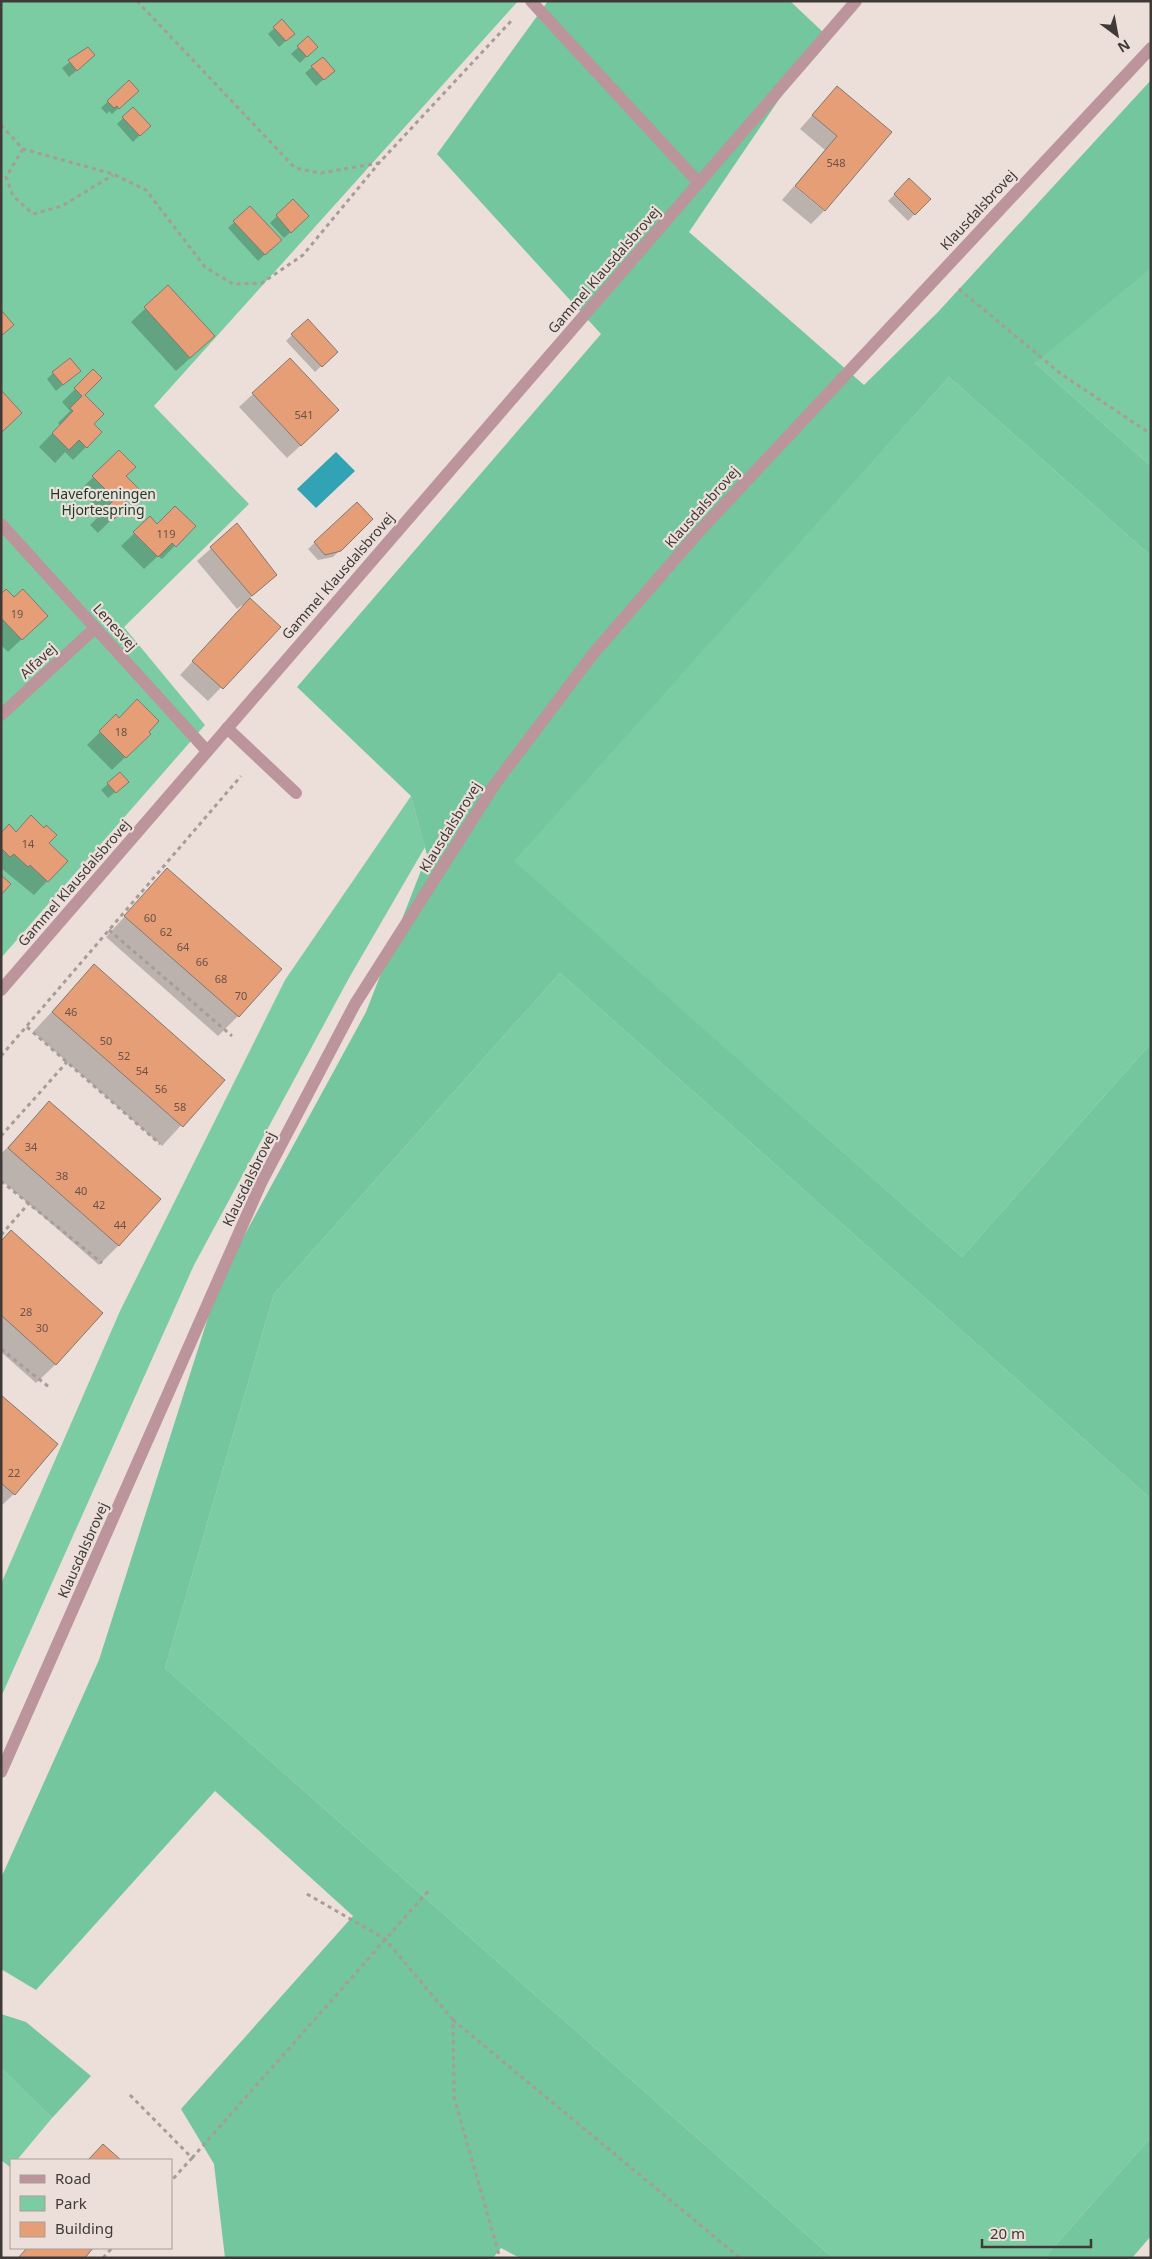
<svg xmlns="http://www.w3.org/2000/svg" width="1152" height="2259" viewBox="0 0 1152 2259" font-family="'Noto Sans',sans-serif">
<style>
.green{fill:#7bcca3}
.forest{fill:#73c69d}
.water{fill:#32a3b5}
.shadow{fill:#0003}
.building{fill:#e69e77;stroke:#837771}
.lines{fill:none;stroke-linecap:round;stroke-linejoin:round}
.path{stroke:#a79c98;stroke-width:3;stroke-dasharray:4 4;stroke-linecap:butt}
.service{stroke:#bb959b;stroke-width:12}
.minor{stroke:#bb959b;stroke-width:12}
.tertiary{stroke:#bb959b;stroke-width:12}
.labels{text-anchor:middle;stroke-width:4.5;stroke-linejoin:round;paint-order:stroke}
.number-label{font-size:11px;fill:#695247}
.street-label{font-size:14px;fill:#3f3937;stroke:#ecdfd9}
.park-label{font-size:14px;fill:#183c2b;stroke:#ecdfd9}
</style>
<rect width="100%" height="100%" fill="#ecdfd9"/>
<g class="green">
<polygon points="1,1 518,1 154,406 249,504 124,627 205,725 1,958"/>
<polygon points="1151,236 1151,466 1035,363"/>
<polygon points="949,377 1151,556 1151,1043 962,1257 513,861"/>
<polygon points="411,796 425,847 349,978 194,1265 1,1697 1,1584 120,1311 285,980"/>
<polygon points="560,973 1151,1499 1151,2137 1044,2258 833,2258 165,1668 274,1294"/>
<polygon points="1,2068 52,2118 17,2160 11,2160 11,2168 1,2160"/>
</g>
<g class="forest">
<polygon points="548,1 790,1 824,33 689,232 864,385 938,312 1151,80 1151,268 1035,363 1151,466 1151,556 949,377 514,861 962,1257 1151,1043 1151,1499 560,973 274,1294 165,1668 833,2258 520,2258 501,2248 493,2258 225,2258 214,2164 181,2109 353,1916 215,1791 36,1990 1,1969 1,1878 99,1660 220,1280 366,1012 427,855 411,796 297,687 601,334 437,154"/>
<polygon points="1,2014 26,2022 91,2076 52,2118 1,2068"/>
<polygon points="1151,2137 1151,2236 1132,2258 1044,2258"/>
</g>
<polygon class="water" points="336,452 355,471 316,508 297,489"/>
<g class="shadow">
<polygon points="282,21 287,40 279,47 268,34"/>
<polygon points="308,38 316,47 300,63 291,54"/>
<polygon points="88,48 87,62 69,77 62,68"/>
<polygon points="312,67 326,77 316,86 305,73"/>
<polygon points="129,82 131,97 112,114 109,111 107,114 101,108"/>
<polygon points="837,87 890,132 825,209 795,185 825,150 800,129"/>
<polygon points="123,118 149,126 133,142 117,124"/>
<polygon points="909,180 929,199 908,221 888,201"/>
<polygon points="794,186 824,211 811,224 782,200"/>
<polygon points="293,200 308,216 284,238 270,223"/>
<polygon points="250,207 274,246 258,261 228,228"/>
<polygon points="168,287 200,349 176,371 131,322"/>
<polygon points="292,335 336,352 315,372 286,341"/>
<polygon points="93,371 83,395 92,424 101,432 73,460 65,452 55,463 39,447 60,425 58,423 70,411 62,402"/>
<polygon points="53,373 72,377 56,391 47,379"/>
<polygon points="253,394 324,424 287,458 239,407"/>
<polygon points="119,452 125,476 121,504 124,507 98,533 90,525 102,513 80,490"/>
<polygon points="357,504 372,519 333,557 318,560 308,549"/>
<polygon points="150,518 157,526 194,526 162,559 158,556 144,569 121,546"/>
<polygon points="237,525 275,574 249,599 279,627 208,701 180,675 243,607 242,605 237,609 197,561"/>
<polygon points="1,596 14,599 32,629 8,652 1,645"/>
<polygon points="116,716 149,734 112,770 87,745"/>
<polygon points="108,784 120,788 108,798 101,790"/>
<polygon points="16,833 47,843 66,861 34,895 1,868 1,834"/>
<polygon points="167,870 238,1016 218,1036 106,937"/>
<polygon points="94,966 223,1080 162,1146 33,1032"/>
<polygon points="49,1103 119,1245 99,1265 1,1180 1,1154"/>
<polygon points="1,1242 56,1364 36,1383 1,1352"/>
<polygon points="1,1397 14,1494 1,1506"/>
<polygon points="27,2248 91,2248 83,2258 18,2258"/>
</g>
<g class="building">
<polygon points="282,19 295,34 286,41 273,27"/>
<polygon points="308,36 318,47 307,57 297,46"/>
<polygon points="88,47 95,55 77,71 68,60"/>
<polygon points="323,57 335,71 324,80 311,66"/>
<polygon points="129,80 139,91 119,109 117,106 114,108 107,101"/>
<polygon points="837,86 892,132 825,211 795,186 837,136 812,115"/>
<polygon points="133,107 151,126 140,136 122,117"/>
<polygon points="909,178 931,199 915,215 894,194"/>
<polygon points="293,199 309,216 291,233 276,215"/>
<polygon points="250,206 282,240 265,255 233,221"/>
<polygon points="168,285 215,336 190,358 144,307"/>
<polygon points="1,310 14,325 1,336"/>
<polygon points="308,319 338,352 322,367 291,334"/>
<polygon points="70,358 81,371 63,385 52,372"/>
<polygon points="290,358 339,410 301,446 252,393"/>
<polygon points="93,369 102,378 85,395 104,414 94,424 102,432 87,448 79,440 69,450 52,433 73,411 70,408 82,396 74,388"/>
<polygon points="1,390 22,413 1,433"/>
<polygon points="119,450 136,467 126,476 139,489 123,504 126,507 112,521 103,511 115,499 92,476"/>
<polygon points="357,502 373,519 341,551 325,555 314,542"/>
<polygon points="175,506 196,526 176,547 172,543 158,557 133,532 150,516 157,524"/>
<polygon points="237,523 277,575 252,596 210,547"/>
<polygon points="6,589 14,597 23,589 48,616 22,640 1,618 1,594"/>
<polygon points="250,598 281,627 223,689 192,661"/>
<polygon points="137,699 159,721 149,732 151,734 126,758 99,731 116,714 119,718"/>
<polygon points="120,772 129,782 116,793 107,783"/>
<polygon points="31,815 44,828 46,825 57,835 49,843 68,861 48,882 30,865 28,867 14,854 10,857 1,848 1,833 9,824 16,832"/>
<polygon points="167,868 282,969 239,1017 124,916"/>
<polygon points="1,875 11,884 1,895"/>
<polygon points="94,964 225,1080 183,1127 52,1012"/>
<polygon points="49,1101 161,1199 119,1246 8,1148"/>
<polygon points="11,1230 103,1313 56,1365 1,1315 1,1241"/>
<polygon points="1,1395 58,1444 15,1495 1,1483"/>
<polygon points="103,2144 121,2160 88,2160"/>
<polygon points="27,2248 93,2248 85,2258 18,2258"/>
</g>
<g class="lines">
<g class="path">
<polyline points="137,1 295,168 321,173 379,163"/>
<polyline points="1,125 23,149 113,174 146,190 205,267 233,284 262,283 303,255 379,163 513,19"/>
<polyline points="23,149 6,177 13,196 33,214 62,206 113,175"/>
<polyline points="959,289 1061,374 1151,434"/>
<polyline points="109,930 232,1036"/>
<polyline points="27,1027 160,1144"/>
<polyline points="1,1056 241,776"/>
<polyline points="1,1136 67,1062"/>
<polyline points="1,1181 102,1263"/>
<polyline points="1,1235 29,1203"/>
<polyline points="1,1349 49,1387"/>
<polyline points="307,1894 385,1939 453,2020 454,2097 500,2258"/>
<polyline points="453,2020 740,2258"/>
<polyline points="130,2095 192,2158 171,2181"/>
<polyline points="192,2158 430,1889"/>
<polyline points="103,2258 112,2248"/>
</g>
<g class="service">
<polyline points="531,1 699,183"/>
<polyline points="1,524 207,751"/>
<polyline points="1,715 95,628"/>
<polyline points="227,728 296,793"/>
</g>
<polyline class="minor" points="1,990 856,1"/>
<polyline class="tertiary" points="1,1772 261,1183 355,1004 495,784 593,654 695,536 1151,48"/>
</g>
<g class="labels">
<g class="number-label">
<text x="836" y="167">548</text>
<text x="304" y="419">541</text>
<text x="166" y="538">119</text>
<text x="17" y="618">19</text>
<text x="121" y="736">18</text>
<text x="28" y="848">14</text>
<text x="150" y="922">60</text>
<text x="166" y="936">62</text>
<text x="183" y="951">64</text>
<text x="202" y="966">66</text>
<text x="221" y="983">68</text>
<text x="241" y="1000">70</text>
<text x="71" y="1016">46</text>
<text x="106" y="1045">50</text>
<text x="124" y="1060">52</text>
<text x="142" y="1075">54</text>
<text x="161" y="1093">56</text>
<text x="180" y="1111">58</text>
<text x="31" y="1151">34</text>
<text x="62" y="1180">38</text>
<text x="81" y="1195">40</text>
<text x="99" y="1209">42</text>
<text x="120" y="1229">44</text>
<text x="26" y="1316">28</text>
<text x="42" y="1332">30</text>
<text x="14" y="1477">22</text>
</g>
<g class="street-label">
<text transform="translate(978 210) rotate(-47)" y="5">Klausdalsbrovej</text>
<text transform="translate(604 270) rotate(-49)" y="5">Gammel Klausdalsbrovej</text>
<text transform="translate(702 507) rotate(-48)" y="5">Klausdalsbrovej</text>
<text transform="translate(338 576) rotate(-49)" y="5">Gammel Klausdalsbrovej</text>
<text transform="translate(115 627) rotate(48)" y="5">Lenesvej</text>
<text transform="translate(38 661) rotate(-43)" y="5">Alfavej</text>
<text transform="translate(450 827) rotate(-58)" y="5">Klausdalsbrovej</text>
<text transform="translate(74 883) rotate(-49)" y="5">Gammel Klausdalsbrovej</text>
<text transform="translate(249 1179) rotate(-64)" y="5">Klausdalsbrovej</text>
<text transform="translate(83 1550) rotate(-66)" y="5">Klausdalsbrovej</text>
</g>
<g class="park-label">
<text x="103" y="499">Haveforeningen<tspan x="103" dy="16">Hjortespring</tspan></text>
</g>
</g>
<rect width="1152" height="2259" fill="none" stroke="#3f3937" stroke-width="5"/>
<rect x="10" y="2159" width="162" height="90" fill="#ecdfd9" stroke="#a79d98"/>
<rect x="20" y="2175" width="25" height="8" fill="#bb959b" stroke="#a79d98"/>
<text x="55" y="2184" font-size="15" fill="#3f3937">Road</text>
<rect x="20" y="2196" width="25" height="15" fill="#7bcca3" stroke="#a79d98"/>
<text x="55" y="2209" font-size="15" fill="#3f3937">Park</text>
<rect x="20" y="2222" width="25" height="15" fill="#e69e77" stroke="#a79d98"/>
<text x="55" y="2234" font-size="15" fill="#3f3937">Building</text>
<g transform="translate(1117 35) rotate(148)" stroke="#ecdfd9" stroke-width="4" paint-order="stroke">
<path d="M0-4L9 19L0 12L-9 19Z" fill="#3f3937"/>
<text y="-8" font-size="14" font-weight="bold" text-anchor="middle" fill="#3f3937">N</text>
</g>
<path d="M982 2239v8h109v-8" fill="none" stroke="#3f3937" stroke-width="2.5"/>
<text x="990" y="2239" font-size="15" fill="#3f3937" stroke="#ecdfd9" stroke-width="4" paint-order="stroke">20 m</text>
</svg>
